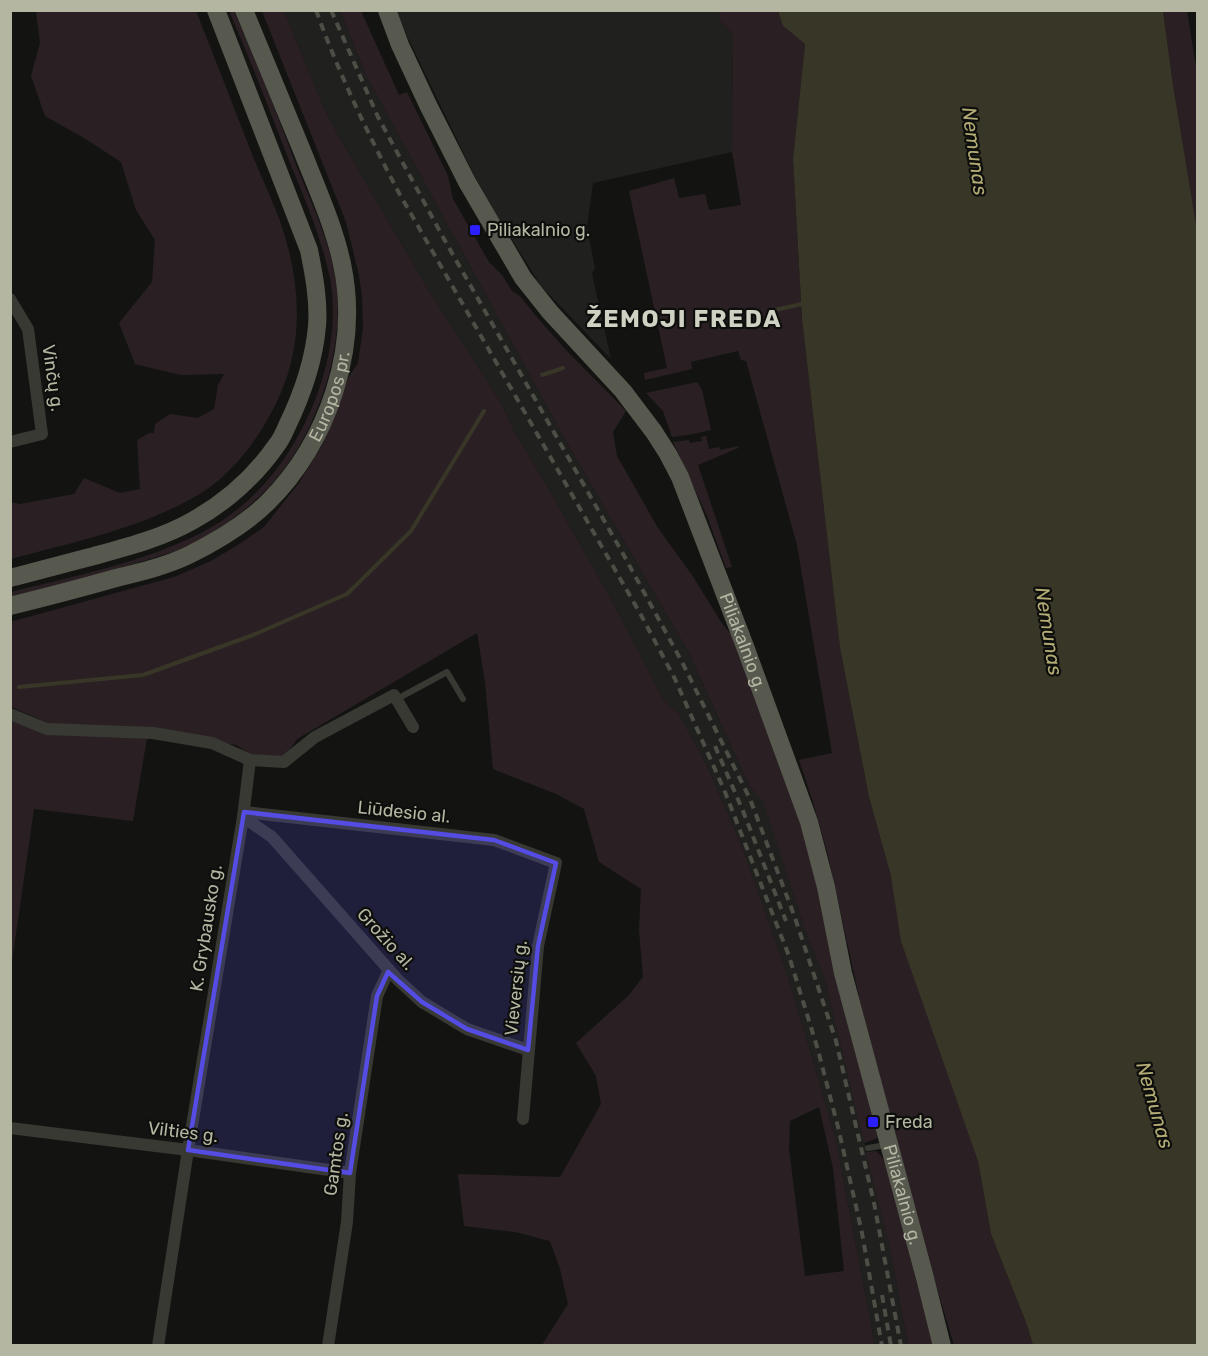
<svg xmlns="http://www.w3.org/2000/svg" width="1208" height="1356" viewBox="0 0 1208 1356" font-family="Rubik,sans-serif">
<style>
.built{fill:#20211e}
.green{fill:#2a2024;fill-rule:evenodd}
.water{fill:#383627}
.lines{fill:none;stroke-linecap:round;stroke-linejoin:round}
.stream{stroke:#383627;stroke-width:4}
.lane{stroke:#383933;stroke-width:6}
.street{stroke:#383933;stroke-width:12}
.primary{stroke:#57584e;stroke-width:18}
.rail{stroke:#4d4e45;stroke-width:4;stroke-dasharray:8 6;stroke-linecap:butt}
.marked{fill:#554ce3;fill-opacity:0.2;stroke:#554ce3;stroke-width:4.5;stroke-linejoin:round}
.poi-dot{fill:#2c1fff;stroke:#0e0f0d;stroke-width:2}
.labels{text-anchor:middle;stroke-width:4.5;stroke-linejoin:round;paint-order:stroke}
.poi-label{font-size:18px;fill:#b4b6a2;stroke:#0e0f0d;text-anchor:start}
.street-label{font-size:18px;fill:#b4b6a2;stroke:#0e0f0d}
.water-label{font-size:20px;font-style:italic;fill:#b4ac75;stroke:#0e0f0d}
.district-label{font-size:24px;font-weight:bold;letter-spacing:1.5px;fill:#cfd1c3;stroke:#0e0f0d}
</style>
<rect width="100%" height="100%" fill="#131412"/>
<g class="built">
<polygon points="284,11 340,11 367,77 567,443 688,651 750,787 763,800 805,930 825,980 890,1248 908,1345 875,1345 836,1141 813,1061 787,974 742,847 707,766 679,714 663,699 610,597 540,474 515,433 501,403 429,291 338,135 323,106"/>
<polygon points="395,11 719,11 720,21 733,34 732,152 593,183 587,227 595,268 592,274 611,359 541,286 498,217 475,177"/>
</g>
<g class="green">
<path d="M36 11H196C215 58 233 106 252 154 261 177 272 199 280 221 304 292 305 357 266 422 248 453 223 482 191 499 137 529 70 543 11 559V502L20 504 74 494 84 478 120 493 140 489 137 440 149 433H154L155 424 170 414 198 418 214 409 218 385 224 374 181 375 135 364 119 323 152 282 155 240 136 210 121 162 84 138 45 116 31 76 40 43Z"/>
<path d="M229 11H234C257 63 278 117 298 170 313 206 330 243 336 282 346 354 313 447 260 496 240 515 216 531 193 543 174 553 153 558 133 564 92 576 51 586 11 597V592C75 576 141 563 201 533 240 513 272 481 294 443 323 395 340 333 330 278 321 236 304 197 288 158 269 108 250 59 229 11Z"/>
<path d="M262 11H284L323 106 338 135 429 291 501 403 515 433 540 474 610 597 663 699 679 714 707 766 742 847 787 974 813 1061 836 1141 875 1345H542L568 1304 560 1269 550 1241 515 1232 464 1226 458 1174 560 1177 601 1104 596 1076 576 1043 628 996 643 977 639 930 641 889 599 862 584 809 556 794 493 769 485 682 477 633 297 739 283 759 250 754 236 745 153 731 51 724 14 708 10 705V622L174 577 209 562 238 545 264 527 299 483 323 444 348 378 358 363 363 328 362 296 359 275 346 222ZM819 1107 833 1168 844 1271 805 1276 789 1149 790 1121Z"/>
<polygon points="340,11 361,11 399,95 407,92 448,176 453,199 489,262 502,275 512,291 520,296 536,316 565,349 626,411 613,432 617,456 658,528 692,575 721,622 737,642 805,821 878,1138 864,1143 825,980 805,930 763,801 750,787 688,651 567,443 367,77"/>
<polygon points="719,11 778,11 783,26 805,44 793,159 802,319 840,648 869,797 891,876 978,1161 991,1234 1027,1325 1033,1345 954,1345 904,1177 860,1001 828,855 812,799 799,760 832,753 797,545 746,361 741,360 738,351 691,362 692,369 645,380 644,373 667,368 629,191 674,178 679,198 705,194 709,210 741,205 732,152 733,34 720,21"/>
<polygon points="1163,11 1187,11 1197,73 1197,237 1173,85"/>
<polygon points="697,382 702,390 711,430 688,435 672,437 663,411 646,393"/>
<polygon points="706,436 709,449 719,447 720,450 738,446 738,448 698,465 732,567 726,568 707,516 673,442 689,440 690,443 702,441 701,437"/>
<polygon points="11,718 147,738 133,821 34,809 11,968"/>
<polygon points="876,1151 881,1156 886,1165 933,1345 908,1345 890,1248 866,1152"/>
</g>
<polygon class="water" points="778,11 1163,11 1173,85 1198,237 1197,1345 1033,1345 1027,1325 991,1234 978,1161 901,941 891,876 869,797 840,648 802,319 793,159 805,44 783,26"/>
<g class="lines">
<g class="stream">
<polyline points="775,310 806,303"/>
<polyline points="542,375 563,368"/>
<polyline points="19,687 143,675 253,635 347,594 411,531 484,411"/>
</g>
<g class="lane">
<polyline points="397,699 447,672 463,699"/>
<polyline points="868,1148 886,1145"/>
</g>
<g class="street">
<polyline points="10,299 28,329 42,434 10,442"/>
<polyline points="10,714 47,729 153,733 212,743 250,760 243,817 188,1150 158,1346"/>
<polyline points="250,760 284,762 315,737 394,695 413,727"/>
<polyline points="244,812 494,840 556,863 538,946 523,1119"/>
<polyline points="243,817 272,837 398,980 422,1002 467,1029 528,1050"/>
<polyline points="10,1128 188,1150 350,1173"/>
<polyline points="328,1346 347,1222 350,1173 377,996 389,970"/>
</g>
<g class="primary">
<path id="s1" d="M387 10 400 45 428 105 467 182 523 278 550 312 623 391 654 432 668 454 680 477 746 649 809 822 826 887 843 973 925 1278 942 1346"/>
<path d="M10 578C38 571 66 563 94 556 127 547 162 538 192 521 225 503 255 476 276 446 281 440 284 433 287 426 302 395 314 361 317 326 319 301 314 275 309 250L216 10"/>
<path id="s2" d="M10 606C46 597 81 588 116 578 141 572 166 566 189 555 217 541 246 524 268 502 328 442 360 348 342 264 334 226 317 189 303 153 284 106 264 58 244 10"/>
</g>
<g class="rail">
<path d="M316 10C339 74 368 134 399 193L641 615 675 679 725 792 789 956 818 1050 839 1131 862 1233 882 1346"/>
<polyline points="331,10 378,117 444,239 622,552 682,662 750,799 794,915 836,1041 874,1203 901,1346"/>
<polyline points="715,746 743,811 786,921"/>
<polyline points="882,1295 891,1346"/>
</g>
</g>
<path class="marked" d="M244 812 494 840 556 863 538 946 528 1050 467 1029 422 1002 388 972 377 996 350 1173 188 1150Z"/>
<g class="poi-dot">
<rect x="469" y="224" width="12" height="12" rx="3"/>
<rect x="867" y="1116" width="12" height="12" rx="3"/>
</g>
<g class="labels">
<g class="poi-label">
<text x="487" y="236">Piliakalnio g.</text>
<text x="885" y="1128">Freda</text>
</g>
<g class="street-label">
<text transform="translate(53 378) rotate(82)" y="6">Vinčų g.</text>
<text dy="6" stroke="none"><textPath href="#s2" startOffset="406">Europos pr.</textPath></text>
<text dy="6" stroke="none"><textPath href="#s1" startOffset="732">Piliakalnio g.</textPath></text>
<text transform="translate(404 812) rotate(6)" y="6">Liūdesio al.</text>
<text transform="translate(206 928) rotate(-81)" y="6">K. Grybausko g.</text>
<text transform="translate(386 939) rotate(48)" y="6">Grožio al.</text>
<text transform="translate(516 988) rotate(-84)" y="6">Vieversių g.</text>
<text transform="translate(183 1132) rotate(7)" y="6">Vilties g.</text>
<text transform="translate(336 1154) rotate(-82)" y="6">Gamtos g.</text>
<text dy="6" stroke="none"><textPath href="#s1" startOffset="1308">Piliakalnio g.</textPath></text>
</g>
<g class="water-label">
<text transform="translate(975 151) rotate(82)" y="7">Nemunas</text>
<text transform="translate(1049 631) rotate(81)" y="7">Nemunas</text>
<text transform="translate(1155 1105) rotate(74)" y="7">Nemunas</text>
</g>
<g class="district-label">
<text x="684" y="327">ŽEMOJI FREDA</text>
</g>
</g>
<rect width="1208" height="1356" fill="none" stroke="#b4b6a2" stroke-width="24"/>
</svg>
